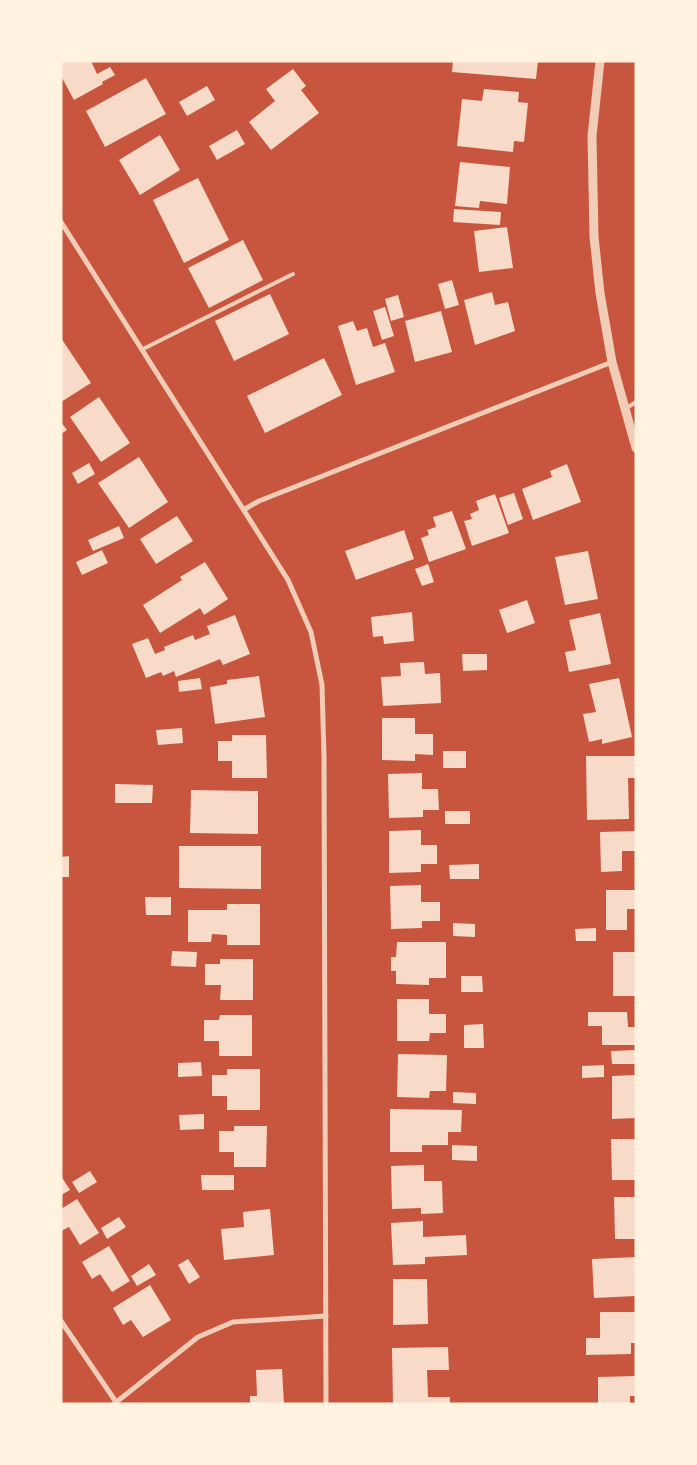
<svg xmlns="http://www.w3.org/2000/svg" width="697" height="1465" viewBox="0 0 697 1465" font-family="'Asap Condensed',sans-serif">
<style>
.building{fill:#f7dbc8}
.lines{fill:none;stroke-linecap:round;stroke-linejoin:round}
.service{stroke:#f1ccb7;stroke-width:4}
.minor{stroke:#f1ccb7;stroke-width:5}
.tertiary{stroke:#f1ccb7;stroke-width:9}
</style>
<rect width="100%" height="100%" fill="#c8553d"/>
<g class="building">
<polygon points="61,61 91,61 97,74 110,67 115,75 102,82 103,84 74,100 61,76"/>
<polygon points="453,61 538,61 536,79 452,72"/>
<polygon points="293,69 306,86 301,90 319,113 271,150 249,122 275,101 266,89"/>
<polygon points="146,78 166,114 105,147 86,111"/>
<polygon points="207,86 215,100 187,116 179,102"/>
<polygon points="484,89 519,92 518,102 528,103 524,142 514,141 513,152 457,146 462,99 482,101"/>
<polygon points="237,130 245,144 217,160 209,146"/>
<polygon points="160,135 180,170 140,195 119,160"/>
<polygon points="460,162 510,167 507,204 480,201 479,208 455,206"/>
<polygon points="198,178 229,240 184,263 153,200"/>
<polygon points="454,209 501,212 500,225 453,222"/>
<polygon points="507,227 513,268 479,272 474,231"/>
<polygon points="243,240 263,280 209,308 188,268"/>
<polygon points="452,280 459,305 445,309 438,284"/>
<polygon points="492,292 495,305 508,302 515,331 475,345 464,300"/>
<polygon points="270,294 289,334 234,361 215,321"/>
<polygon points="398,295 404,317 391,321 385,299"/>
<polygon points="385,307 394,336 382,340 373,311"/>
<polygon points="441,311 452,352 415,362 405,321"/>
<polygon points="353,321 357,331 367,328 373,347 385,343 395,372 356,385 338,326"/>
<polygon points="61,338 91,383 61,402"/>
<polygon points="324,358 342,395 265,433 247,396"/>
<polygon points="99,397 130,443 101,462 70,417"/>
<polygon points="61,422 67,430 61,434"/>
<polygon points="139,457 168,502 129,528 98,483"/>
<polygon points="89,463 95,474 78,484 72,473"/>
<polygon points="567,464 581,502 533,520 522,489 552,477 550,471"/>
<polygon points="514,493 523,519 508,525 499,498"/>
<polygon points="495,494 509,533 472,546 464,521 472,519 470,514 479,510 476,501"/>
<polygon points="452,511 466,549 429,562 421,538 429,535 427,530 436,527 433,517"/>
<polygon points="177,516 193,541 156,564 140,539"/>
<polygon points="119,526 124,538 93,551 88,540"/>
<polygon points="404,530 414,559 356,580 345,551"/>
<polygon points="102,550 108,563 82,575 76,562"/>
<polygon points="588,551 598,599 565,605 555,557"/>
<polygon points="205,562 228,599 204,615 200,608 160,633 143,605 182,580 180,577"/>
<polygon points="428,564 434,582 422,586 415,569"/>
<polygon points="527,600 535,623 507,633 499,610"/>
<polygon points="412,612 414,641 384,644 383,636 373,637 371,617"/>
<polygon points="600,613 611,664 569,672 565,652 576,650 569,620"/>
<polygon points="235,615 250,654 223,665 220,659 176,677 174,671 163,676 161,672 146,678 132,644 148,638 155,654 165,650 164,647 193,635 195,640 210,634 207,626"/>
<polygon points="462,654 487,654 487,670 463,671"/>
<polygon points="424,662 425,674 440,673 441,703 383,706 381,677 401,676 400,663"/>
<polygon points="259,676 265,717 215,724 210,687 227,684 227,680"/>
<polygon points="200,678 202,689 179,692 178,681"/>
<polygon points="619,678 632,737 602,744 602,739 589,742 583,714 596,712 589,684"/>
<polygon points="382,718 415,718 415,734 433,734 433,755 415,754 415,761 382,760"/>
<polygon points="182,728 183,743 158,745 156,730"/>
<polygon points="232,735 266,735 267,778 232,778 232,761 218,761 218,741 232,741"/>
<rect x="443" y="751" width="23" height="17"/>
<polygon points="586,756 635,756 636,778 628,778 629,819 587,820"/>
<polygon points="422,773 422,789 438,789 439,810 423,810 423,817 389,818 388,774"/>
<polygon points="115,784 153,785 152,803 115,803"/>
<polygon points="191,790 258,791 258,834 190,833"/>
<rect x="445" y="811" width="25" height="13"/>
<polygon points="421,830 421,845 437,845 437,864 421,864 421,872 389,873 389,831"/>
<polygon points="636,831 636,851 622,851 622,871 601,872 600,832"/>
<polygon points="179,846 261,846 261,889 179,888"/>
<polygon points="69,856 69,877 61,877 61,857"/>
<polygon points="479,864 479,879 450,879 449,865"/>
<polygon points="421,885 421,902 440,902 440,921 422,921 422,928 391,929 390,886"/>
<polygon points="606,890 636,890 636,909 627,909 627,930 606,930"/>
<polygon points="145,897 171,897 171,915 146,915"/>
<polygon points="227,904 260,904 260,945 227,945 227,935 212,934 211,942 188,942 188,910 227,910"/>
<polygon points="453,923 475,924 475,937 453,936"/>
<polygon points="596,928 596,941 576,941 575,929"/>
<polygon points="397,942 446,942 446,978 429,978 429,985 396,984 396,971 391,971 391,957 396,957"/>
<polygon points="172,951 197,952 196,967 171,966"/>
<rect x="613" y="952" width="23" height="44"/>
<polygon points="220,959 253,959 253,1000 220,1000 221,985 205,985 205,964 220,964"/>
<polygon points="461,976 482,976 483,992 461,992"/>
<polygon points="397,999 429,999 429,1014 446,1014 446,1033 430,1033 429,1041 397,1041"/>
<polygon points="588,1012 627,1012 628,1027 636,1027 636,1045 602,1045 602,1026 588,1026"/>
<polygon points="220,1015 252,1015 252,1056 219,1056 219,1041 204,1041 204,1020 219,1020"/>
<polygon points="483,1024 484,1048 464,1048 464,1025"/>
<polygon points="636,1050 636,1064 612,1064 611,1051"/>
<polygon points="398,1054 447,1055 446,1091 430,1091 429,1098 397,1097"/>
<polygon points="201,1062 202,1076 178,1077 178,1063"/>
<polygon points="604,1065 604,1077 582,1078 582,1066"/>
<polygon points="227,1069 260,1069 260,1110 227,1110 227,1096 212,1096 212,1075 227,1075"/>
<polygon points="636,1075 636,1118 612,1119 612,1076"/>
<polygon points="453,1092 476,1093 476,1104 453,1103"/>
<polygon points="390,1109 462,1110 461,1132 448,1132 448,1145 422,1145 422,1152 390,1152"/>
<polygon points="204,1114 204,1129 180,1130 179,1115"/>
<polygon points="234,1126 267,1126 266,1167 234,1167 234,1152 219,1152 219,1131 234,1131"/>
<polygon points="611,1139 636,1139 636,1180 612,1180"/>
<polygon points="452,1145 477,1146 477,1161 452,1160"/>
<polygon points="424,1165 424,1181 442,1181 443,1213 421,1214 421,1208 392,1209 391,1166"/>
<polygon points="90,1171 97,1182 79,1193 72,1182"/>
<polygon points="201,1175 234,1175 234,1190 202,1190"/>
<polygon points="61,1176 70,1190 61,1195"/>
<polygon points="614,1197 636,1197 636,1239 615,1239"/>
<polygon points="77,1199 99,1233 80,1245 69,1227 61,1231 61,1209"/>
<polygon points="270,1209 274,1255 224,1260 221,1229 244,1227 243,1212"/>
<polygon points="119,1217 126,1227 107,1239 101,1228"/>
<polygon points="423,1221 423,1237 466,1235 467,1255 425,1257 425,1264 393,1265 391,1223"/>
<polygon points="109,1246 130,1281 112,1292 100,1274 92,1279 82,1262"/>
<polygon points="636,1257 636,1296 594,1298 592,1259"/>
<polygon points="188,1259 200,1277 189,1284 178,1265"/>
<polygon points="149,1264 156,1275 137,1286 131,1276"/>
<polygon points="393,1279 427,1279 428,1324 393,1325"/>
<polygon points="150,1285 171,1320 143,1337 131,1320 123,1325 113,1308"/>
<polygon points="600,1312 636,1312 636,1343 631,1343 631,1354 586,1355 586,1338 600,1338"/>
<polygon points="448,1347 449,1370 427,1370 428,1397 450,1397 450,1404 393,1404 392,1348"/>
<polygon points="282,1369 284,1404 250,1404 250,1396 257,1396 256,1370"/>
<polygon points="636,1376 636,1396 630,1396 630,1404 598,1404 598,1377"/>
</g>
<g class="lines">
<g class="service">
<polyline points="143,349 293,274"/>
<polyline points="625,409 636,402"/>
</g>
<g class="minor">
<polyline points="61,222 288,580 311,632 322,685 324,757 326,1404"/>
<polyline points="245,509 259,501 612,362"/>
<polyline points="61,1321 116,1402"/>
<polyline points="114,1404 198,1337 233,1322 326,1316"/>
</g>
<polyline class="tertiary" points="600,61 592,136 594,237 600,293 612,362 636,448"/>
</g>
<rect width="697" height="1465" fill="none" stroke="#fff3e0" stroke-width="125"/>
</svg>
